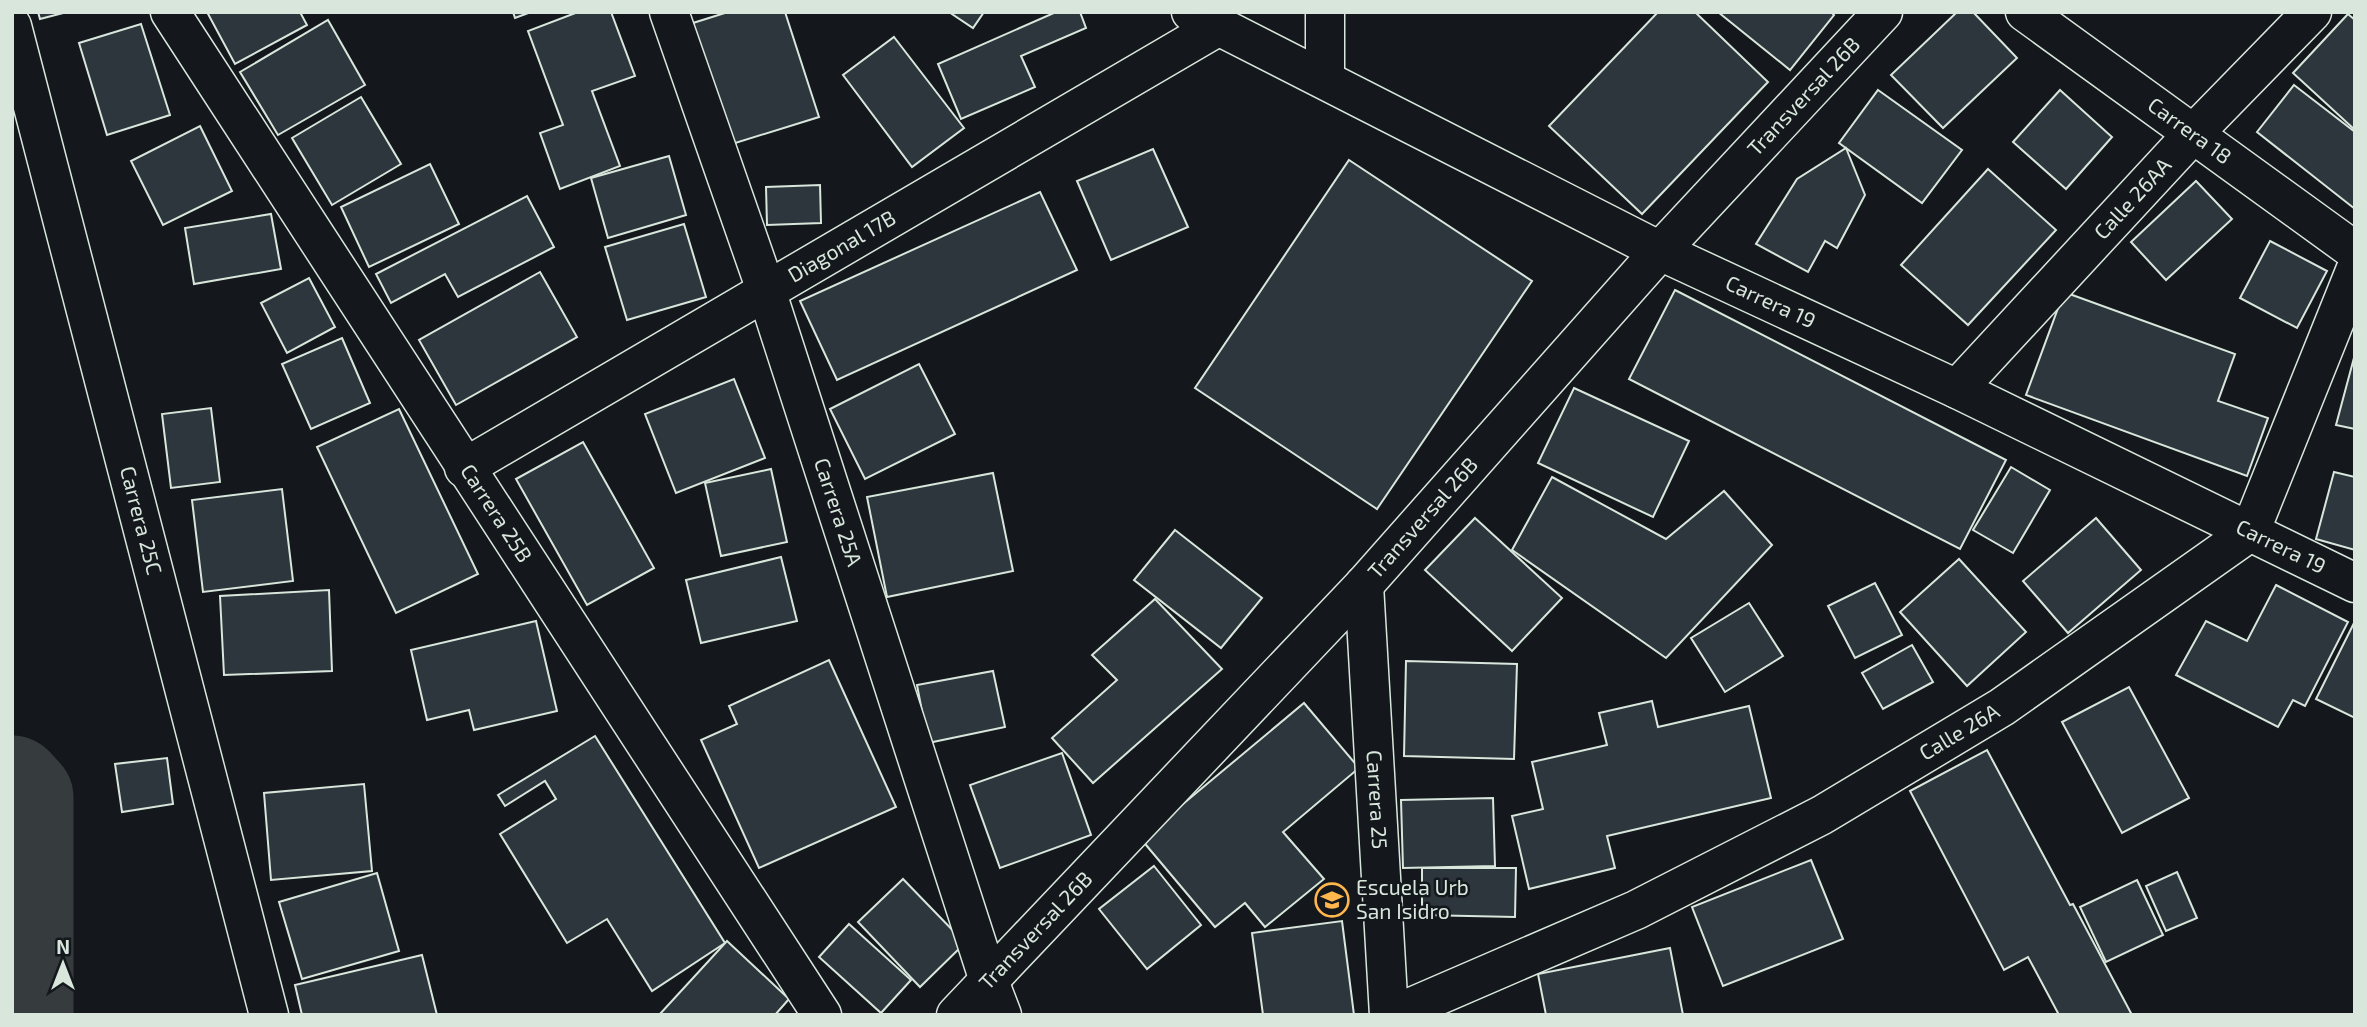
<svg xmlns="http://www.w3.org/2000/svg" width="2367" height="1027" viewBox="0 0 2367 1027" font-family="'Exo 2',sans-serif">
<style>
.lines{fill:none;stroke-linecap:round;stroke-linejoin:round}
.river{stroke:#363b3e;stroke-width:103}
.building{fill:#2c363c;stroke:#d8e6dc;stroke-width:2}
.street-casing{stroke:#d8e6dc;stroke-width:41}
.street{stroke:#14181c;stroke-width:38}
.labels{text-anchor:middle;stroke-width:5;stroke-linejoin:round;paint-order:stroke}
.street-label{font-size:21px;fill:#d8e6dc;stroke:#14181c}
.poi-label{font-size:21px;fill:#d8e6dc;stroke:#14181c;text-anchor:start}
</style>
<rect width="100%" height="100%" fill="#14181c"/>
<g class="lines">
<polyline class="river" points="12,787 22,798 22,1015"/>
</g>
<g class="building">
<polygon points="38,12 67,12 40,19"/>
<polygon points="207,12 300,12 307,25 235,64"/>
<polygon points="513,12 531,12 515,18"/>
<polygon points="578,12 611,12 635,76 592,91 620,166 560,189 540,133 563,125 528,31"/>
<polygon points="728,12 785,12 819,117 732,144 693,23"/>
<polygon points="949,12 984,12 973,28"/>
<polygon points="1056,12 1080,12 1086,28 1021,56 1035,87 961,119 938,64"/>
<polygon points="1658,12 1695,12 1768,82 1642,214 1549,126"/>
<polygon points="1718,12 1831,12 1834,15 1790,70"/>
<polygon points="1957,12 1973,12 2017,58 1943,128 1891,75"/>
<polygon points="2348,14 2355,20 2355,130 2293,73"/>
<polygon points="328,20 365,85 278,135 240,72"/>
<polygon points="141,24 170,115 107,135 79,43"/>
<polygon points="894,37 964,128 912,167 843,75"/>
<polygon points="2294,85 2355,132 2355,209 2257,132"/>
<polygon points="1878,90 1962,150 1922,203 1839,143"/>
<polygon points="2060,90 2112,137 2066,189 2013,142"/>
<polygon points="361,97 401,164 332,205 292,138"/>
<polygon points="200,126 232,191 163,225 131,161"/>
<polygon points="1846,148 1865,195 1837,248 1825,241 1808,272 1756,244 1797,179"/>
<polygon points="1153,149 1188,227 1111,260 1077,181"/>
<polygon points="669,156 686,215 608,238 591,178"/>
<polygon points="1349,160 1532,281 1377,509 1195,388"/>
<polygon points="430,164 459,224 369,267 341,207"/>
<polygon points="1988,169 2056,230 1968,325 1901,265"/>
<polygon points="2196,181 2232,219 2166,280 2131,242"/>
<polygon points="820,185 821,223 767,225 766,187"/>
<polygon points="1040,192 1077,270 837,380 800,301"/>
<polygon points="527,196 554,247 458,297 445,274 391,303 376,274"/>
<polygon points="271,214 281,269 194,284 185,228"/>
<polygon points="684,224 706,297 627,320 605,247"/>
<polygon points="2270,241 2327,271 2297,328 2240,298"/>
<polygon points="540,272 577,337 456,405 419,340"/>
<polygon points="309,278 335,327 287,353 261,303"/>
<polygon points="1675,290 2006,460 1960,549 1629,379"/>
<polygon points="2064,292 2235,354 2218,401 2268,418 2247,476 2026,395"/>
<polygon points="342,338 370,403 311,429 282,364"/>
<polygon points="2355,354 2355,429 2336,425"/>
<polygon points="919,364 955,434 865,479 830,409"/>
<polygon points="734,379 765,458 676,493 645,414"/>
<polygon points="1574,388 1689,441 1653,517 1538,463"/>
<polygon points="211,408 220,482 171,488 162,414"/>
<polygon points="399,409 478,574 396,613 317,447"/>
<polygon points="583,442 654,568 587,605 516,479"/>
<polygon points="2011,467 2050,490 2013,553 1973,530"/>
<polygon points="771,469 787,542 721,556 705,483"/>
<polygon points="2334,472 2355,477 2355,550 2316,539"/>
<polygon points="993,473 1013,571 887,597 867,497"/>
<polygon points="1552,477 1666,539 1724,491 1772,545 1666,658 1512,550"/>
<polygon points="282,489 293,581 203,592 192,500"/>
<polygon points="1475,518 1562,598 1512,651 1425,570"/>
<polygon points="2096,518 2141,570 2068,633 2023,581"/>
<polygon points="1175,530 1262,598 1221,648 1134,580"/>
<polygon points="781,557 797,621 701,643 686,580"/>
<polygon points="1959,559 2026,632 1967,686 1900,612"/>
<polygon points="1875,583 1902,635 1855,658 1828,606"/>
<polygon points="2276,585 2348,622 2305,706 2293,700 2278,727 2176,675 2206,621 2247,641"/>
<polygon points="329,590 332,671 224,675 220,596"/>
<polygon points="1155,599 1222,669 1093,783 1052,738 1117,680 1092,655"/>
<polygon points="1749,603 1783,656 1725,692 1691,638"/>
<polygon points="536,621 557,711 474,730 469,710 427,720 411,650"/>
<polygon points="2355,621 2355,718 2316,699"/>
<polygon points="1912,645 1933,682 1883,709 1862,673"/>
<polygon points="829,660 896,807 759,868 701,740 737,724 729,706"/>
<polygon points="1406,661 1517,664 1514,759 1404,756"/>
<polygon points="993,671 1005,727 928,743 917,685"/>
<polygon points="2129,687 2189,798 2122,833 2062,722"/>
<polygon points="1652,701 1658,727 1749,706 1771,798 1607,836 1615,868 1529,889 1512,816 1543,809 1532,762 1607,745 1599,713"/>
<polygon points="1304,703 1359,768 1283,832 1324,879 1265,927 1245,903 1215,927 1141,839"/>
<polygon points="595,736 725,943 652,991 607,919 567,943 500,834 556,799 545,781 505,806 498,795"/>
<polygon points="1987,750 2070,905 2073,904 2132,1015 2059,1015 2028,957 2004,970 1910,791"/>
<polygon points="1062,753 1091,835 1000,868 970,785"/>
<polygon points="167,758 173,804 122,812 115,764"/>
<polygon points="364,784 372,871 271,880 264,793"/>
<polygon points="1493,798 1495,866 1403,868 1401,800"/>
<polygon points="1811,860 1843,939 1723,986 1692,907"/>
<polygon points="1154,866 1201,925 1147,969 1099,909"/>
<polygon points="1422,868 1516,868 1515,917 1422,915"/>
<polygon points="2177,872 2197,918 2166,931 2146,886"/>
<polygon points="377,873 399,951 302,979 279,902"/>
<polygon points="903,879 965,943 920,987 858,922"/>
<polygon points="2137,880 2163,935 2106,962 2080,907"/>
<polygon points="1342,921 1354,1015 1263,1015 1252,933"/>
<polygon points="849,924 911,980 881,1013 819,957"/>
<polygon points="727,941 789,999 775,1015 659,1015"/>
<polygon points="1670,948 1683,1015 1546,1015 1538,974"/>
<polygon points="422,955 437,1015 302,1015 295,985"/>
</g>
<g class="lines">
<defs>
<g id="street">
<path id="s1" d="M170 12 822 1015"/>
<path id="s2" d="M669 12 766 290 989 981 1002 1015"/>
<path id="s3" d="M1191 12 1660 251 1957 389 2355 583"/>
<path id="s4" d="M2025 12 2355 251"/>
<path id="s5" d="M12 26 269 1015"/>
<polyline points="1325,78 1325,12"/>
<path id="s6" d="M1957 389 2193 134 2312 12"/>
<path id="s7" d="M464 468 1219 26"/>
<path id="s8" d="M1364 585 1389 1015"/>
<path id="s9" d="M956 1015 1364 585 1660 251 1883 12"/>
<path id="s10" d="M1393 1015 1636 910 1822 815 2002 707 2250 532 2355 271"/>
</g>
</defs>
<use href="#street" class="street-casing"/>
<use href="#street" class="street"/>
</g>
<defs>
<symbol id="school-ring" viewBox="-11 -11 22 22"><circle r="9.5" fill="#14181c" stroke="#ffb74d" stroke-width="1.5"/><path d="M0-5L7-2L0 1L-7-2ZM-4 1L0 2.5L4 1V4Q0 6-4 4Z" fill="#ffb74d"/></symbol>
</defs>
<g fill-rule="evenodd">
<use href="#school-ring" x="1313" y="881" width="38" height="38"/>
</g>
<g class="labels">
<g class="street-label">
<text dy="7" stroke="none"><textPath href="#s9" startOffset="1250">Transversal 26B</textPath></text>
<text dy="7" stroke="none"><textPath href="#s4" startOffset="203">Carrera 18</textPath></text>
<text dy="7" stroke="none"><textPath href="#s6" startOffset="259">Calle 26AA</textPath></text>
<text dy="7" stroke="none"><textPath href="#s7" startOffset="438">Diagonal 17B</textPath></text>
<text dy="7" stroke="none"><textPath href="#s3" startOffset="648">Carrera 19</textPath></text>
<text dy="7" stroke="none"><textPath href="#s2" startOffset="528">Carrera 25A</textPath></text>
<text dy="7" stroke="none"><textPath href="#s1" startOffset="598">Carrera 25B</textPath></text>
<text dy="7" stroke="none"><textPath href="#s9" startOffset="682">Transversal 26B</textPath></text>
<text dy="7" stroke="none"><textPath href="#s5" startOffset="511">Carrera 25C</textPath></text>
<text dy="7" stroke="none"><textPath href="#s3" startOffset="1214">Carrera 19</textPath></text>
<text dy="7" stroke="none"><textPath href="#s10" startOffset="634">Calle 26A</textPath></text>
<text dy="7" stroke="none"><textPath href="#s8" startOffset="215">Carrera 25</textPath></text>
<text dy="7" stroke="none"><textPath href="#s9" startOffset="116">Transversal 26B</textPath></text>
</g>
<g class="poi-label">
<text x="1356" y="895">Escuela Urb<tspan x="1356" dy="24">San Isidro</tspan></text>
</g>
</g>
<rect width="2367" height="1027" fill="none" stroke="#d8e6dc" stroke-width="28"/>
<g transform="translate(63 964)" stroke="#14181c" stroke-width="5" paint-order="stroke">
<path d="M0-5L12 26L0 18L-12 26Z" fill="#d8e6dc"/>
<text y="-10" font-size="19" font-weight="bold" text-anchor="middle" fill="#d8e6dc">N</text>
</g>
</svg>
